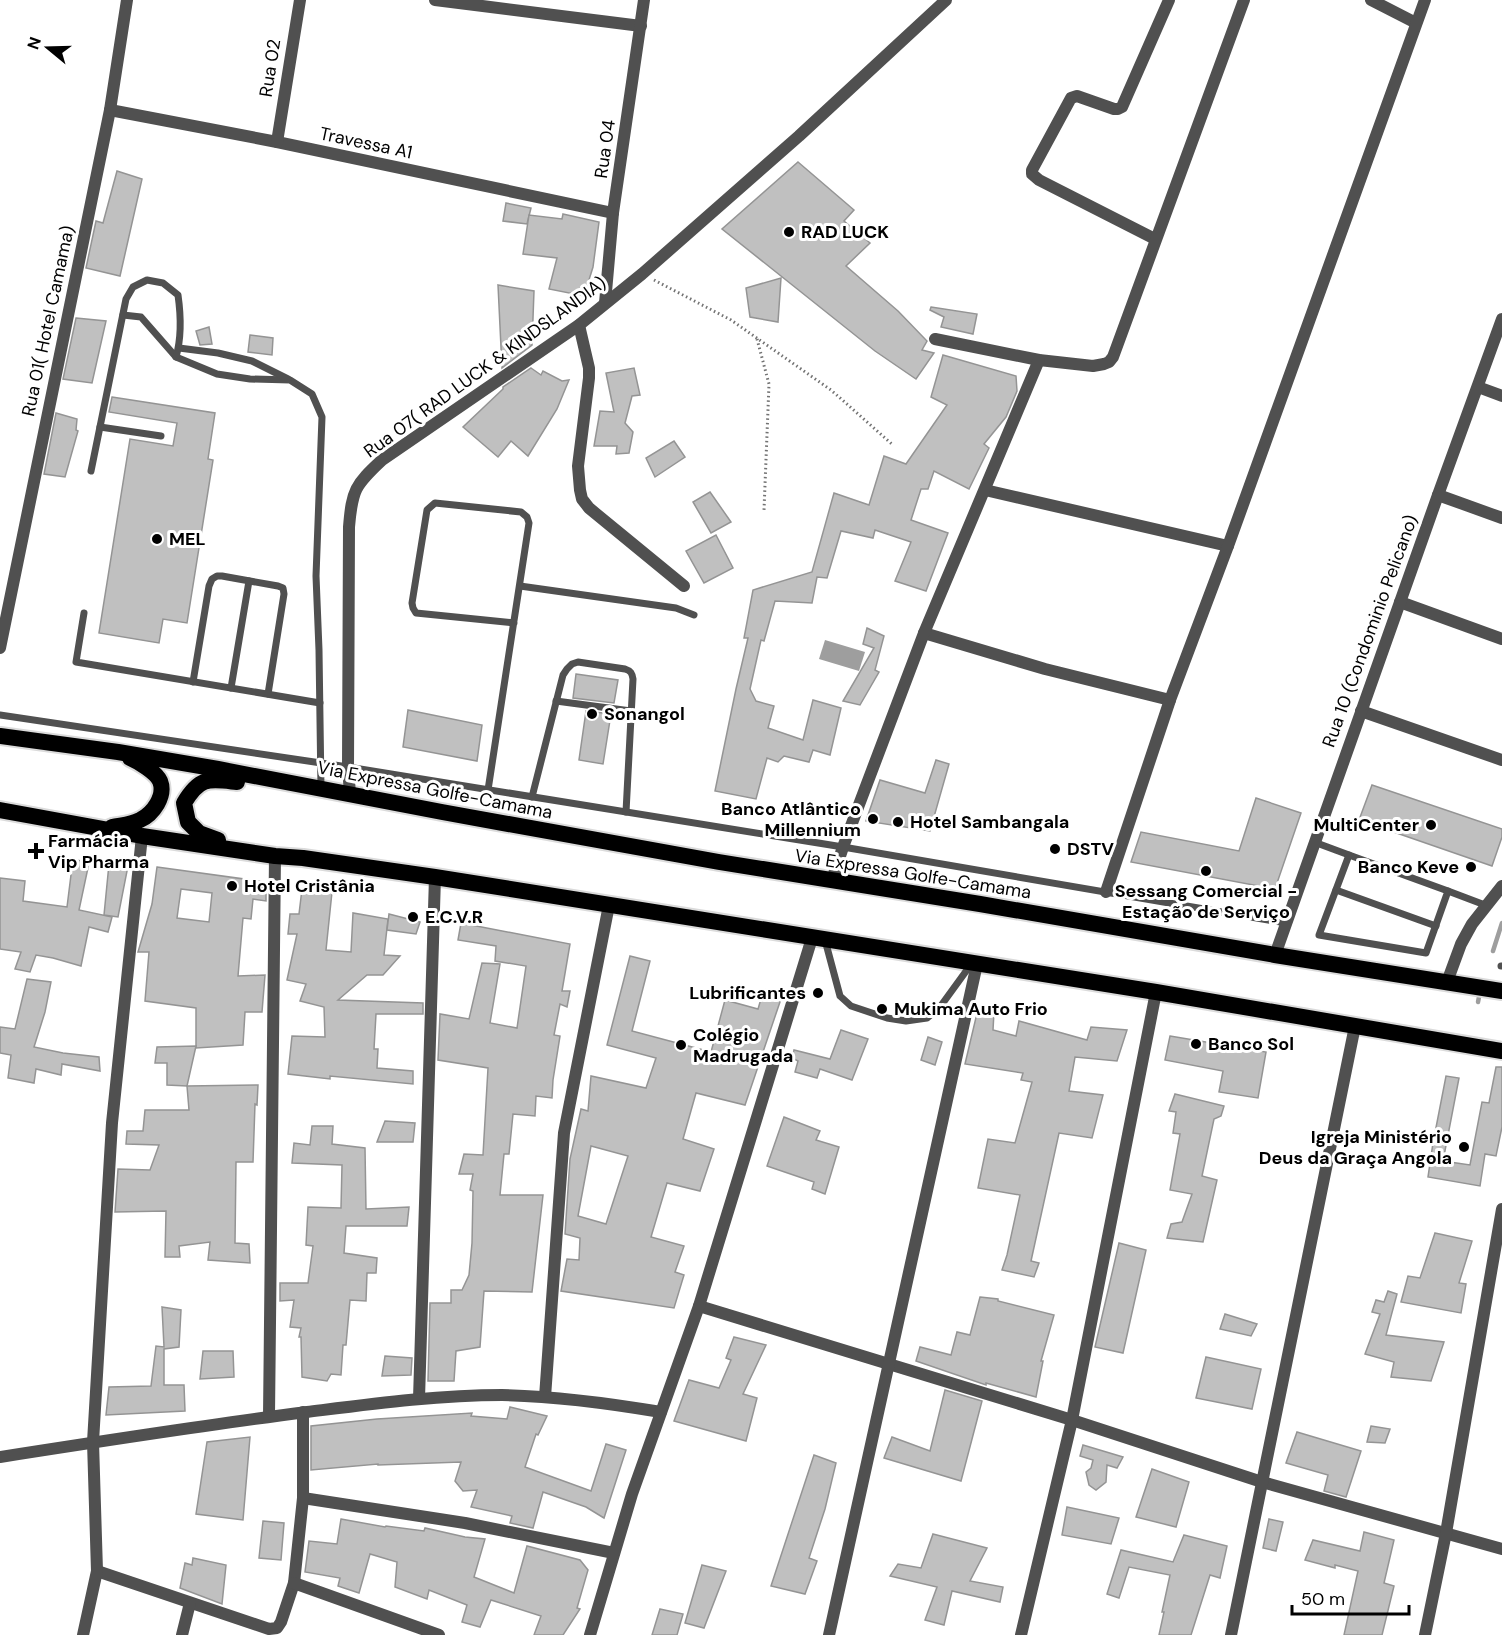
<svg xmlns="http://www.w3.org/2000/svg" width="1502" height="1635" viewBox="0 0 1502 1635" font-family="'DM Sans',sans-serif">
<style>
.water{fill:#9e9e9e}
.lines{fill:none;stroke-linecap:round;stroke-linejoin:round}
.stream{stroke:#9e9e9e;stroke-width:4.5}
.building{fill:#c0c0c0;stroke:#949494;stroke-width:1.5;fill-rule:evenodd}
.trunk-casing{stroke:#dbdbdb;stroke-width:20}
.path{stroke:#727272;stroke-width:3;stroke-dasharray:1.5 3;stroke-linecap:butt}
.service{stroke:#505050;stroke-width:7}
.minor{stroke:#505050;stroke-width:12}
.tertiary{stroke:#505050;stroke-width:12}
.trunk{stroke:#000;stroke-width:16}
.poi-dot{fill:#000;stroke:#fff;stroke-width:2}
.labels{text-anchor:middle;stroke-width:6;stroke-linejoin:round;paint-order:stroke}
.street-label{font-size:18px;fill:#000;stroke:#fff}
.poi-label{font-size:18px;font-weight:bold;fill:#000;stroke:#fff;text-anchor:start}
</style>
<rect width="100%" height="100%" fill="#fff"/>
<polygon class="water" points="825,640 865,652 859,671 819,659"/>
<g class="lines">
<g class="stream">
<polyline points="1493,951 1502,923"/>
<polyline points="1478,1002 1479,997"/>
</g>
</g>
<g class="building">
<polygon points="798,162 854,210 844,221 870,243 846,266 898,311 927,341 922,350 934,353 916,379 875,351 722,229"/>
<polygon points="117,171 142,179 120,276 86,268 96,221 103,223"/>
<polygon points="506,203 531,208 527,224 503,221"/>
<polygon points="563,214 599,222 593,267 584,296 549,289 557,258 523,254 529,215 562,219"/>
<polygon points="781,278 778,322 750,317 746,288"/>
<polygon points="498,285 534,291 532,345 502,368"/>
<polygon points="931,307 977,314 973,334 941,327 944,317 930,310"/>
<polygon points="76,318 106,321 92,383 63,379"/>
<polygon points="209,327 212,344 200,345 196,331"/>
<polygon points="250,335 273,338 272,355 248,352"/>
<polygon points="943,355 1016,376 1017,391 1006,417 984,444 989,448 969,489 934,471 928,489 921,489 911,520 948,533 926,591 895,581 911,542 875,530 873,538 841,531 827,578 817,577 812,603 775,601 764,641 761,640 750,689 756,701 774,706 768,728 803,740 813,700 841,708 830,755 813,750 809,762 784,756 778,762 767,758 756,799 715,791 736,689 748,638 744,638 753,590 812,572 834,493 869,505 884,456 906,464 947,405 931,397"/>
<polygon points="531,368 541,375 543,371 562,381 569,380 557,409 528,456 511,441 498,457 463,427 503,389 503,387"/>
<polygon points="634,368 640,395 632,396 625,423 633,432 629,453 616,454 617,446 594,446 600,411 614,412 606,373"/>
<polygon points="112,397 215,413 208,459 213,460 187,623 163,619 159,643 99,633 130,439 173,446 177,423 109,412"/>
<polygon points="56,413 77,419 76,430 78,431 65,477 44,474"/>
<polygon points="674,441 685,457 655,477 646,458"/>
<polygon points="710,492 731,522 711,533 693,502"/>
<polygon points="716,535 733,568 704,583 686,551"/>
<polygon points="867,628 884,636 875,670 879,672 860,705 843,701 874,648 863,644"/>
<polygon points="576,674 618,680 614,703 573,698"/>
<polygon points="408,710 482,725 477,761 403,747"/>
<polygon points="586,711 611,714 603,764 579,760"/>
<polygon points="936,760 949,764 930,831 866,821 880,780 925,793"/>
<polygon points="1372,785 1502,829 1502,837 1492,866 1359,820"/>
<polygon points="1256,798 1301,813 1275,889 1131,862 1141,832 1239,851"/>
<polygon points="73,859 89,863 79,910 112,917 108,932 89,927 81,966 53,958 36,955 30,972 15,969 21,952 0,949 0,878 25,881 23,901 67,907"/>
<polygon points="109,864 128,866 118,917 104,915"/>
<path d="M157 867 266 882V901L253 899 251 919 243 918 238 976 265 975 262 1012H245L243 1045 196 1048V1008L145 1001 149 952H138L152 904ZM181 889 212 893 209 922 177 918Z"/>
<polygon points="302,889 332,892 326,950 351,952 353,913 388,919 384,955 400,956 383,975 367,975 338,1000 423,1003 423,1014 376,1014 374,1049 378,1049 377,1068 413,1071 413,1084 330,1076 330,1079 288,1074 292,1036 325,1037 324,1007 300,1001 306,984 287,980 297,934 288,934 290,914 299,914"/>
<polygon points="389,914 420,922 416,934 387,930"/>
<polygon points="461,923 570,944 562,991 570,991 567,1007 560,1004 554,1035 560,1036 553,1080 552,1098 536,1096 535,1116 513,1114 509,1154 504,1154 500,1195 543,1195 532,1292 484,1291 480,1347 456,1351 454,1381 428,1381 430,1303 451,1303 451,1290 462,1290 469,1275 472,1243 473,1191 470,1190 473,1174 459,1174 464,1154 483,1155 488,1068 438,1060 440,1014 469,1019 482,963 500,964 490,1023 517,1028 526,966 495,961 496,946 458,940"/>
<path d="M630 956 650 961 632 1031 711 1052 725 1000 758 1009 764 989 783 993 745 1105 696 1093 683 1139 714 1149 700 1191 667 1183 651 1237 684 1246 675 1272 684 1275 674 1308 561 1291 567 1259 579 1260 580 1238 565 1234 570 1159 581 1109 588 1111 591 1076 646 1088 656 1058 607 1045ZM591 1146 628 1156 606 1224 578 1216Z"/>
<polygon points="27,979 51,982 45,1012 34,1047 63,1053 99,1057 100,1071 62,1064 61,1075 36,1069 34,1083 8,1078 11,1055 0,1053 0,1027 15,1029"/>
<polygon points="978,1009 994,1012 993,1030 1016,1036 1019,1021 1087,1040 1091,1027 1127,1030 1117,1061 1075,1057 1069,1091 1103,1095 1092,1138 1059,1133 1031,1261 1039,1263 1034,1277 1002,1270 1007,1255 1020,1195 978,1188 988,1139 1015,1143 1032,1082 1021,1080 1023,1073 965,1064"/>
<polygon points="841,1030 868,1039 852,1080 820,1069 817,1078 795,1072 798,1061 792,1058 794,1050 830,1059"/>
<polygon points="1170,1036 1266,1052 1258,1098 1219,1092 1223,1071 1165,1060"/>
<polygon points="928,1037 942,1042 935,1065 921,1060"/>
<polygon points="196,1046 187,1086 167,1085 167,1063 155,1063 157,1047"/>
<polygon points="1496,1067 1502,1067 1502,1127 1496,1156 1485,1154 1480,1186 1428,1177 1433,1143 1446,1076 1459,1078 1443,1161 1470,1165 1482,1102 1489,1103"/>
<polygon points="258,1085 257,1105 255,1104 253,1162 236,1162 235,1243 249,1244 250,1263 208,1260 210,1242 179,1246 180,1257 165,1257 166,1211 115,1212 118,1169 150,1170 159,1145 126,1144 127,1131 143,1131 145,1110 189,1110 187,1086"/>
<polygon points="1175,1094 1224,1106 1221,1116 1214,1119 1202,1176 1217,1180 1203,1242 1167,1238 1171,1224 1182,1222 1192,1194 1170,1190 1180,1134 1173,1133 1176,1112 1169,1111"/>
<polygon points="784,1117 820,1131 816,1140 839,1147 825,1194 812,1189 814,1182 767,1166"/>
<polygon points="385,1121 415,1123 413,1142 377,1142"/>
<polygon points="312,1126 333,1126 332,1144 365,1148 366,1209 409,1207 407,1226 346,1226 344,1253 377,1258 376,1273 367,1273 366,1301 350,1300 346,1345 343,1345 341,1375 331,1374 327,1381 302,1377 301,1337 299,1337 301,1328 290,1327 294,1300 280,1301 280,1283 308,1283 313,1246 306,1245 308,1207 341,1208 342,1165 292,1163 294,1143 310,1145"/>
<polygon points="1435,1233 1472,1241 1459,1283 1466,1284 1461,1313 1401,1302 1408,1276 1420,1278"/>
<polygon points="1119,1243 1146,1250 1123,1353 1095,1347"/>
<polygon points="1388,1291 1397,1294 1386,1335 1444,1342 1431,1381 1391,1377 1394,1362 1365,1354 1380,1314 1372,1312 1376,1300 1384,1302"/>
<polygon points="980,1297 998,1299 998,1301 1054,1315 1041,1361 1043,1361 1036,1397 986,1383 986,1385 916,1361 920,1347 951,1355 957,1332 970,1335"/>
<polygon points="162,1307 181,1310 179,1347 164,1349 164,1385 184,1385 185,1411 106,1415 109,1387 151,1386 156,1346 164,1347"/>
<polygon points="1225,1314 1257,1324 1251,1336 1220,1329"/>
<polygon points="734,1337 766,1345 743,1394 757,1398 746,1441 674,1421 689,1380 719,1388 731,1360 726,1358"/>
<polygon points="203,1351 233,1351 234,1377 200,1379"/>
<polygon points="385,1356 412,1358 411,1375 382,1376"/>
<polygon points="1206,1357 1261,1369 1252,1409 1196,1398"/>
<polygon points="945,1390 982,1401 961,1481 884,1458 892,1437 930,1451"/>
<polygon points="510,1407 547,1416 538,1435 536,1434 525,1467 591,1491 606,1444 626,1450 604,1518 586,1507 543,1492 533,1528 510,1523 512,1516 471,1507 477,1490 463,1491 455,1481 461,1462 378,1465 378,1464 311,1470 311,1426 377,1419 472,1413 471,1416 507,1419"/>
<polygon points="1371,1426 1390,1429 1385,1443 1367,1442"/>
<polygon points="1297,1432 1361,1451 1346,1497 1324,1491 1328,1475 1286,1463"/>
<polygon points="250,1437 243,1520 196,1514 207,1442"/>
<polygon points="1083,1445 1123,1457 1117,1468 1107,1465 1106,1482 1096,1490 1089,1485 1086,1472 1091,1468 1093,1460 1080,1456"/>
<polygon points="814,1455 836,1463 825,1509 809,1558 817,1561 805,1594 771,1586"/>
<polygon points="1152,1469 1189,1482 1176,1527 1136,1517"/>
<polygon points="1067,1507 1119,1518 1111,1544 1062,1535"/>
<polygon points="341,1519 385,1527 386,1526 424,1531 425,1528 465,1537 485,1539 474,1577 514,1593 527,1546 580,1560 588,1570 577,1608 580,1609 563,1635 534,1635 541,1616 491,1600 480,1627 462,1622 467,1605 429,1590 427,1599 395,1587 397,1562 370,1554 359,1593 338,1586 340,1578 305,1572 309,1541 337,1544"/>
<polygon points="1269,1519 1283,1522 1276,1551 1263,1548"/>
<polygon points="263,1521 284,1523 281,1560 259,1558"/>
<polygon points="1364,1532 1394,1540 1384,1583 1394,1586 1382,1635 1344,1635 1358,1571 1335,1565 1335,1568 1305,1560 1313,1540 1360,1551"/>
<polygon points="933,1534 987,1548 970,1581 1003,1587 1000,1602 952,1591 944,1625 925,1620 937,1587 890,1576 898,1564 921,1568"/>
<polygon points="1184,1535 1227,1546 1220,1578 1210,1575 1191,1635 1159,1635 1164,1612 1162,1612 1170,1575 1129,1567 1119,1598 1107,1594 1121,1550 1173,1562"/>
<polygon points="193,1558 226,1565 222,1604 180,1588 185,1563 192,1565"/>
<polygon points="702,1565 726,1571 704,1628 685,1623"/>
<polygon points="660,1609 683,1614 677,1635 652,1635"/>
</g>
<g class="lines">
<defs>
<g id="trunk">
<polyline points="0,736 118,752 218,769 442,812 719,862 980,904 1275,955 1502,991"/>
<polyline points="0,810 142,836 275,856 303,858 435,877 1156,992 1502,1051"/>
<path d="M112 827C121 825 131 825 140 820 153 814 166 796 160 781 156 772 139 762 130 758"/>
<path d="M218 840 199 833 188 822 184 803C200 776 209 779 237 782"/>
</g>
</defs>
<use href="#trunk" class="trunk-casing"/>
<g class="path">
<polyline points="654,280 731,320 831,390 893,445"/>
<polyline points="757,339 769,384 764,510"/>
</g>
<g class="service">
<polyline points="123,315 141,317 176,357 217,374 250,379 290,380 312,394 322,417 316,576 319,650 321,789"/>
<polyline points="179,348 218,353 252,361 288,379"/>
<polyline points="100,427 161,436"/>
<path d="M91 471 126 299 133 287 147 280 163 283 178 295C181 316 182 336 176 357"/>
<polyline points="520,586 676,608 694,615"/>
<polyline points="84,613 76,662 320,703"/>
<polyline points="193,682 209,586 212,579 217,576 222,576 278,586 283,588 284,594 268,694"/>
<polyline points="231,688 249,581"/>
<polyline points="556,701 631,711"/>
<polyline points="0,715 348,767 843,847 1286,923"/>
<polyline points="488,790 529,523 527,517 521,512 435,503 427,510 412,603 413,608 416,613 514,623"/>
<path d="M532 797 563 675 567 669 572 664 578 662 625 669C631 671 632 673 633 679L626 812"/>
<polyline points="1314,842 1349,855"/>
<polygon points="1349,855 1448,891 1426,953 1319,935"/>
<polyline points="1336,890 1436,926"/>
<polyline points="1448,891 1485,905"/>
<polyline points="825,940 840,996 851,1006 887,1018 906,1021 927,1018 940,1007 972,963"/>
<polyline points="1501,966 1502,966"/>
</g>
<g class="minor">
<polyline points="435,0 641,26"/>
<polyline points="1371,0 1416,23"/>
<polyline points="110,110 277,142 613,213"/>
<polyline points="277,142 300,0"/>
<polyline points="1155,239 1039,180 1032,174 1032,170 1071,98 1077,96 1114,109 1118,109 1122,107 1169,0"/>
<polyline points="605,303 613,213 644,0"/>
<polyline points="579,325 589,368 589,378 578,466 580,490 582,499 589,508 684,586"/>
<polyline points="935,339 1039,360 1093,366 1104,364 1109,362 1113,357 1244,0"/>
<polyline points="1478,387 1502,396"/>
<polyline points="985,490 1228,546"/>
<polyline points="1438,495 1502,518"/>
<polyline points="1400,602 1502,639"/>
<polyline points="924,633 1045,669 1170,700"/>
<polyline points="0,648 110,110 127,0"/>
<polyline points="1361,711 1502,760"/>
<path d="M350 794 348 767 349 527C352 490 355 485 382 460L579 325 642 274 799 136 946 0"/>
<polyline points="832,880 843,847 924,633 1039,360"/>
<polyline points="1106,892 1170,700 1228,546 1425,0"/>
<polyline points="1275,955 1438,495 1502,319"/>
<polyline points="1447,982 1461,944 1472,924 1502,886"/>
<polyline points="699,1306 1072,1420 1262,1482 1502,1549"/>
<polyline points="545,1397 564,1133 609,905"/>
<polyline points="419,1399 435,877"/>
<polyline points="269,1416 275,856"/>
<path d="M0 1457C102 1441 204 1425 307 1412 371 1404 437 1395 502 1395 556 1396 608 1403 661 1412"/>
<polyline points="303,1498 465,1523 614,1553"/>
<polyline points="97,1571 269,1629 277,1628 281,1622 294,1583 303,1498 303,1412"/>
<polyline points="294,1583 439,1635"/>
<polyline points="83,1635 97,1571 93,1442 112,1123 142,836"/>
<polyline points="182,1635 190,1603"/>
<polyline points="829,1635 977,964"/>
<polyline points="1021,1635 1072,1420 1156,992"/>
<polyline points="1231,1635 1355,1026"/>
<polyline points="1425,1635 1446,1533 1502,1209"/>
</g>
<polyline class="tertiary" points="590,1635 632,1494 699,1306 812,938"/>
<use href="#trunk" class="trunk"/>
</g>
<g class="poi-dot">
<circle cx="789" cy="232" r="6"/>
<circle cx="157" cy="539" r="6"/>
<circle cx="592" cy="714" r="6"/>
<circle cx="873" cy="819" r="6"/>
<circle cx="898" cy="822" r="6"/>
<circle cx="1431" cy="825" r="6"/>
<circle cx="1055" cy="849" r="6"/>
<path d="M33 842h6v6h6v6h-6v6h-6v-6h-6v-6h6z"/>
<circle cx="1471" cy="867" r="6"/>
<circle cx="1206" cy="871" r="6"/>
<circle cx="232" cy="886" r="6"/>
<circle cx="413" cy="917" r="6"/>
<circle cx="818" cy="993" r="6"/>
<circle cx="882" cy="1009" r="6"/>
<circle cx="1196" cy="1044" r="6"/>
<circle cx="681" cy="1045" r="6"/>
<circle cx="1464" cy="1147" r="6"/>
</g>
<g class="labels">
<g class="street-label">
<text transform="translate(270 68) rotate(-81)" y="6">Rua 02</text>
<text transform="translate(366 143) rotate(12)" y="6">Travessa A1</text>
<text transform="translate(605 149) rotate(-82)" y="6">Rua 04</text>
<text transform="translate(48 321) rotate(-78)" y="6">Rua 01( Hotel Camama)</text>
<text transform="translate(485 367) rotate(-36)" y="6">Rua 07( RAD LUCK &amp; KINDSLANDIA)</text>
<text transform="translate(1370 631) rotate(-70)" y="6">Rua 10 (Condominio Pelicano)</text>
<text transform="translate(435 790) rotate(11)" y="6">Via Expressa Golfe-Camama</text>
<text transform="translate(913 874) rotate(9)" y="6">Via Expressa Golfe-Camama</text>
</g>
<g class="poi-label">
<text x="801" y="238">RAD LUCK</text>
<text x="169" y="545">MEL</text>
<text x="604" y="720">Sonangol</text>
<text x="861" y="815" text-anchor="end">Banco Atlântico<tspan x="861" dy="21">Millennium</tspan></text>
<text x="910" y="828">Hotel Sambangala</text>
<text x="1419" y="831" text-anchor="end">MultiCenter</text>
<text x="48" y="847">Farmácia<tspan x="48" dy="21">Vip Pharma</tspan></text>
<text x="1067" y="855">DSTV</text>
<text x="1459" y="873" text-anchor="end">Banco Keve</text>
<text x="244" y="892">Hotel Cristânia</text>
<text x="1206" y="897" text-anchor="middle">Sessang Comercial -<tspan x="1206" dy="21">Estação de Serviço</tspan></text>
<text x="425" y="923">E.C.V.R</text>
<text x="806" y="999" text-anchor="end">Lubrificantes</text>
<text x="894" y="1015">Mukima Auto Frio</text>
<text x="693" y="1041">Colégio<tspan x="693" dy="21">Madrugada</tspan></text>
<text x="1208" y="1050">Banco Sol</text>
<text x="1452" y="1143" text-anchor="end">Igreja Ministério<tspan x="1452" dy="21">Deus da Graça Angola</tspan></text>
</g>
</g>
<g transform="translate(48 48) rotate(289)" stroke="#ffffff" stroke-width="4.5" paint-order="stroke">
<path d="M0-4.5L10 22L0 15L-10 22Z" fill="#000000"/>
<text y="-9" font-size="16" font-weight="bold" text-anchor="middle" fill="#000000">N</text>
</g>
<path d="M1292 1605v9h117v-9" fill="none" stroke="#000000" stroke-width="3"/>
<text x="1301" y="1605" font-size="18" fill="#000000" stroke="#ffffff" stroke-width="4.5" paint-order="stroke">50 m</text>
</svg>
